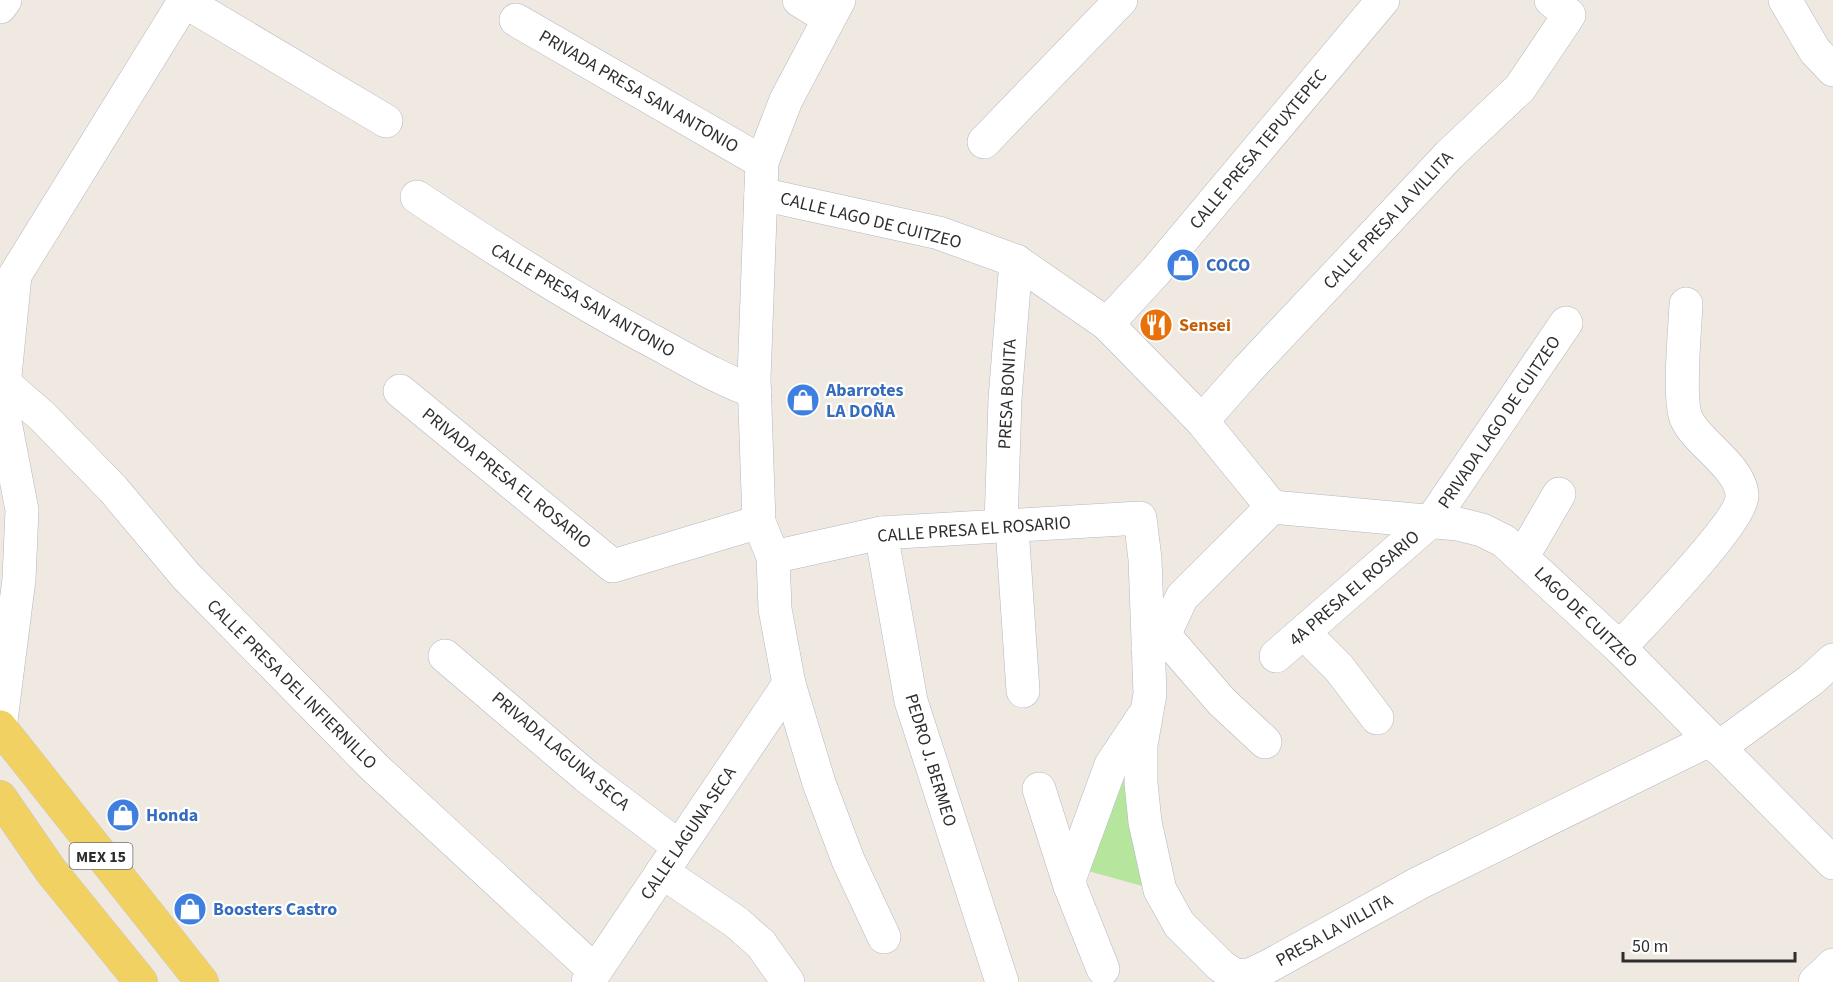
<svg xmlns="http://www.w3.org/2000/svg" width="1833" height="982" viewBox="0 0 1833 982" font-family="'Source Sans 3',sans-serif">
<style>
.green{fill:#b6e59e}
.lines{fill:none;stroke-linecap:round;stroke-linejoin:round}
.minor-casing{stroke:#b4b7c1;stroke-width:34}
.major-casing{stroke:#c9c9c9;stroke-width:34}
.minor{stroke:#fff;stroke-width:33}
.major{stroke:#f2d163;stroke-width:33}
.labels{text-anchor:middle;stroke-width:4.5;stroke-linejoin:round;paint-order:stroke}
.shield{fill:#fff;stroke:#6d6d6d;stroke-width:1.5}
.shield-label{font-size:16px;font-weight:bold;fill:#2e2e2e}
.street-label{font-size:18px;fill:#2e2e2e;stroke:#fff}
.shop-label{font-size:18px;font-weight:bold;fill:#366cbe;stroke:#fff;text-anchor:start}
.food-label{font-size:18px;font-weight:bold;fill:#c56008;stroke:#fff;text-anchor:start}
</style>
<rect width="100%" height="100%" fill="#efe9e1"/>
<polygon class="green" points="1122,757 1153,889 1081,869"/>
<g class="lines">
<defs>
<g id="minor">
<polyline points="799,0 828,18"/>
<polyline points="839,0 786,100 762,162 754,379 759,522 773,557 775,609 789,684 819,783 848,860 884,937"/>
<polyline points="1785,0 1815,51 1833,70"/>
<polyline points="184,1 386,121"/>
<polyline points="0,7 5,0"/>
<polyline points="516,20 762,162"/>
<polyline points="984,142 1121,0"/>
<polyline points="761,194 939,233 1016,261 1107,324 1202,421 1272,507"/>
<path d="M417 197C496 250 576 301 660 345 691 362 722 380 755 392"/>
<polyline points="1107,324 1156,271 1383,0"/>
<polyline points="4,383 42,416 113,489 186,576 374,767 595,971"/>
<polyline points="400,391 613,566 759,522"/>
<polyline points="1202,421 1248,369 1449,155 1520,88 1569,15 1551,0"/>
<polyline points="1272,507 1458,524 1482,530 1504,541 1620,648 1833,863"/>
<polyline points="1001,526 1005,399 1016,261"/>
<polyline points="1012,527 1023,691"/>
<polyline points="881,533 911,701 1002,982"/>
<polyline points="1523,556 1559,494"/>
<polyline points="773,557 881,533 1140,518 1145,559 1150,694 1141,745 1141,783 1145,822 1160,890 1179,924 1221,966 1236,976 1250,975 1267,967 1419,883 1709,740"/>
<polyline points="1304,633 1339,668 1377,718"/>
<polyline points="1164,635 1222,702 1265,742"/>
<path d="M1620 648C1641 624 1743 521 1742 495 1741 467 1696 442 1686 418 1678 397 1685 329 1686 304"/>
<polyline points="1148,649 1164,635 1182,597 1272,507"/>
<polyline points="445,656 586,776 678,846"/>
<polyline points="1276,656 1432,520 1566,323"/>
<polyline points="0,728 19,579 22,510 2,406 15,275 185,0"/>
<polyline points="1718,748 1811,680 1833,660"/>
<polyline points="1039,789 1070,886"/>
<polyline points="662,872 736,922 761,944 788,982"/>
<polyline points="1103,969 1070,886 1070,877 1111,765 1143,717"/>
<polyline points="588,982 789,684"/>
<polyline points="1815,982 1833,965"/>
</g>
<g id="major">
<polyline points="0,727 202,982"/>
<polyline points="0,797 51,871 141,982"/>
</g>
</defs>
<use href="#minor" class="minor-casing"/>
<use href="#major" class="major-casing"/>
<use href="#minor" class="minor"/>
<use href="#major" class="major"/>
</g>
<defs>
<symbol id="shop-disc" viewBox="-11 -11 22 22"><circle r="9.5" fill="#3f7fe0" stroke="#fff"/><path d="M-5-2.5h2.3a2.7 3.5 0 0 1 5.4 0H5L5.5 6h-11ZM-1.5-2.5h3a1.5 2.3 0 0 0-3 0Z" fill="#fff"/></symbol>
<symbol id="restaurant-disc" viewBox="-11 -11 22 22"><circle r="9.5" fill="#e8710a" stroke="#fff"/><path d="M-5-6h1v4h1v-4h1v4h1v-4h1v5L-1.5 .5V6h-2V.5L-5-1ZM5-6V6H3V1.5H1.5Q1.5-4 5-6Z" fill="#fff"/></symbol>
</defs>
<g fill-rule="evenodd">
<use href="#shop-disc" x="1164" y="246" width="38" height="38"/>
<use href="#restaurant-disc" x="1137" y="306" width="38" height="38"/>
<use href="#shop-disc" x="784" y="381" width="38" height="38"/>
<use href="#shop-disc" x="104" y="796" width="38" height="38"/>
<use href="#shop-disc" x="171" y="890" width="38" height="38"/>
</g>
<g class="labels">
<rect class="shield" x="69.5" y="843" width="63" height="26" rx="4.5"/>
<g class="shield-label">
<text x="101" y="862">MEX 15</text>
</g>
<g class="street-label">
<text transform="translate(639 91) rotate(30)" y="6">PRIVADA PRESA SAN ANTONIO</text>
<text transform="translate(1258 149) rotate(-50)" y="6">CALLE PRESA TEPUXTEPEC</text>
<text transform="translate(871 220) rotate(14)" y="6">CALLE LAGO DE CUITZEO</text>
<text transform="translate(1388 220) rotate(-47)" y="6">CALLE PRESA LA VILLITA</text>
<text transform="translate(583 300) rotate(30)" y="6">CALLE PRESA SAN ANTONIO</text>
<text transform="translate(1007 394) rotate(-87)" y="6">PRESA BONITA</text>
<text transform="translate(1499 422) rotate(-56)" y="6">PRIVADA LAGO DE CUITZEO</text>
<text transform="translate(507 478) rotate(39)" y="6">PRIVADA PRESA EL ROSARIO</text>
<text transform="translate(974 529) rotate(-4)" y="6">CALLE PRESA EL ROSARIO</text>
<text transform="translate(1354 588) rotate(-41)" y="6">4A PRESA EL ROSARIO</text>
<text transform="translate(1586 617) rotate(44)" y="6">LAGO DE CUITZEO</text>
<text transform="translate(292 684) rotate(45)" y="6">CALLE PRESA DEL INFIERNILLO</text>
<text transform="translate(561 751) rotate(40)" y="6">PRIVADA LAGUNA SECA</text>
<text transform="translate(931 760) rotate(73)" y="6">PEDRO J. BERMEO</text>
<text transform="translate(688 833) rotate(-56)" y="6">CALLE LAGUNA SECA</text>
<text transform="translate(1334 930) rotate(-29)" y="6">PRESA LA VILLITA</text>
</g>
<g class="shop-label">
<text x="1206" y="271">COCO</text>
<text x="826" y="396">Abarrotes<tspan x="826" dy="21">LA DOÑA</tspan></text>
<text x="146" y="821">Honda</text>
<text x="213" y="915">Boosters Castro</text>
</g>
<g class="food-label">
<text x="1179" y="331">Sensei</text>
</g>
</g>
<path d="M1623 952v9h172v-9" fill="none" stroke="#2e2e2e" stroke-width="3"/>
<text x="1632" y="952" font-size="18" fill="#2e2e2e" stroke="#ffffff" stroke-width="4.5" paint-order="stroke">50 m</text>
</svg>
